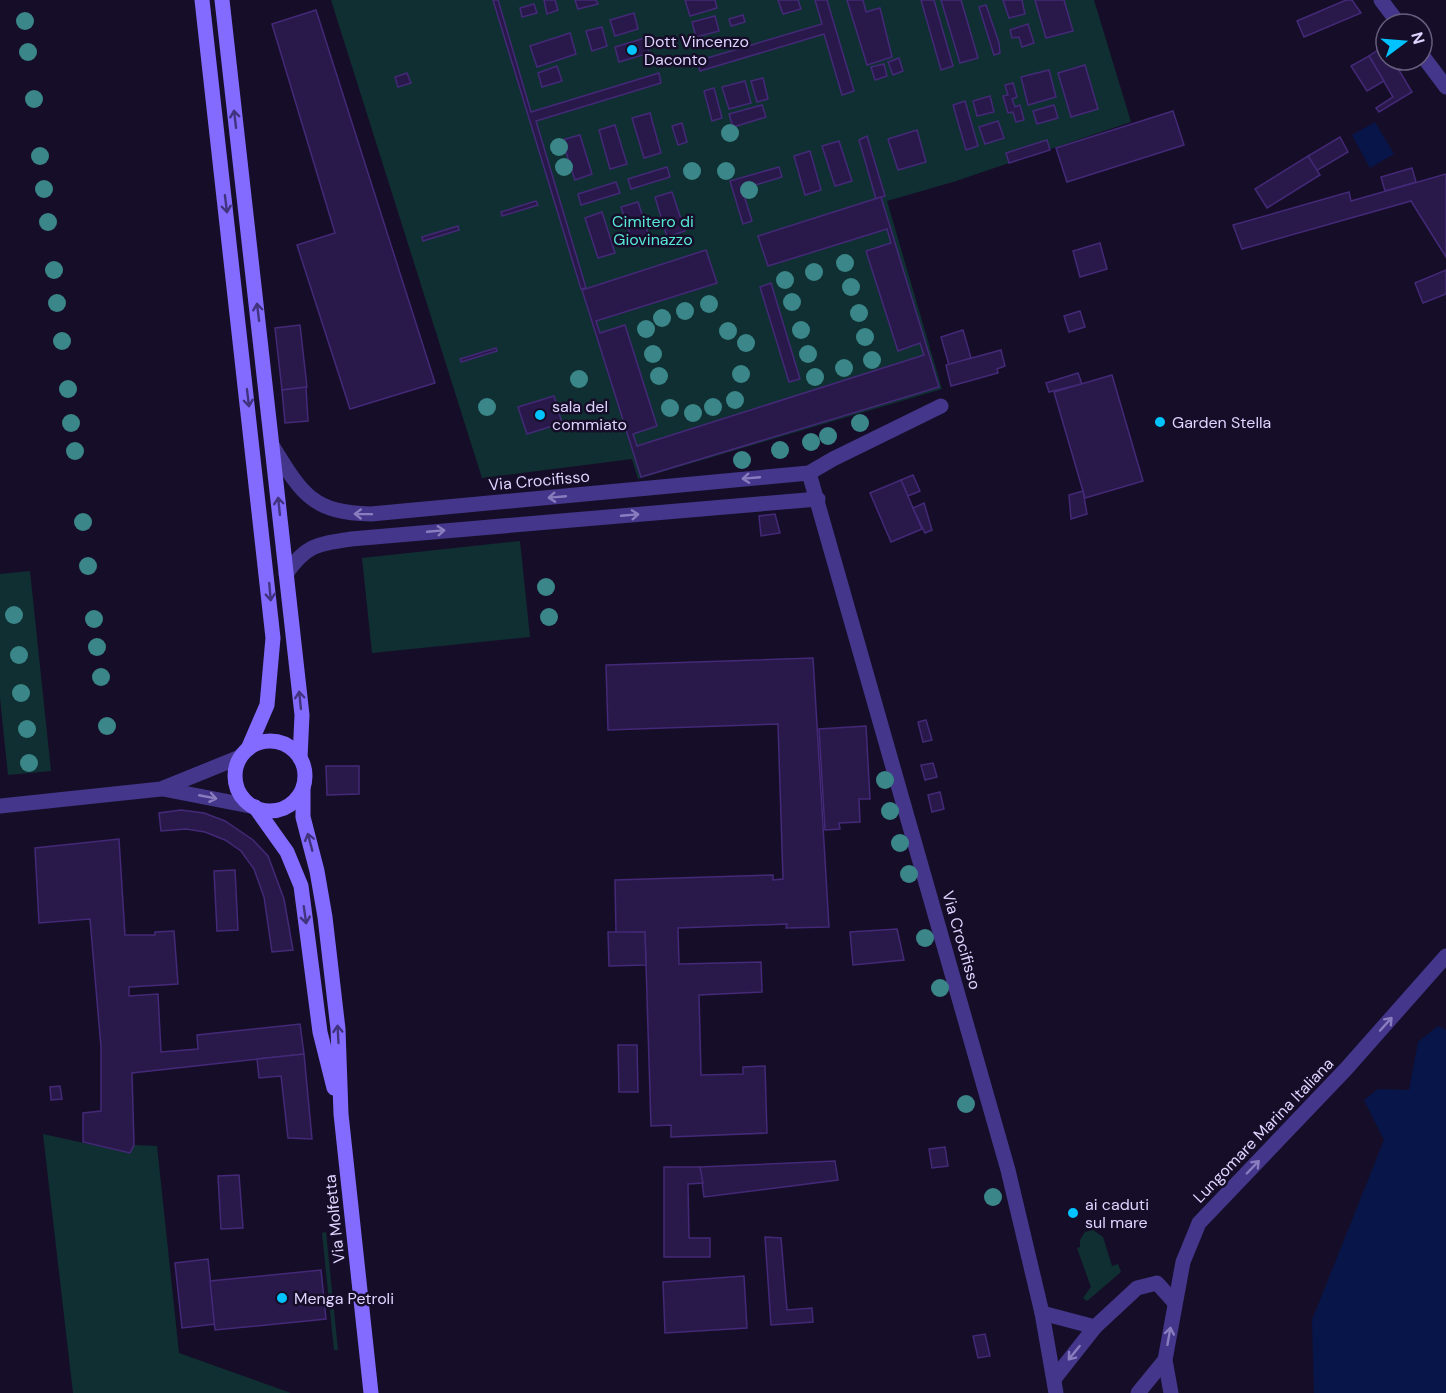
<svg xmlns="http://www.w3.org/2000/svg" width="1446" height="1393" viewBox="0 0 1446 1393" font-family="'DM Sans',sans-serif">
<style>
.green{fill:#102f32}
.water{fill:#071548}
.building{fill:#29194a;stroke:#432977;stroke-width:1.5}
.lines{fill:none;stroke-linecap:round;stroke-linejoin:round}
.minor{stroke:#44368a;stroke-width:15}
.secondary{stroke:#836bff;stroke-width:15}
.tree{fill:#3a8688}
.oneway{stroke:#42337e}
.oneway2{stroke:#8a7dbf}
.poi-dot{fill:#00c3ff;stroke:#160e28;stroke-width:2}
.labels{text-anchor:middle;stroke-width:5;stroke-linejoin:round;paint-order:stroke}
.poi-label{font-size:16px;fill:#dfd4ff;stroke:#160e28;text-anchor:start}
.park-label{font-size:16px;fill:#58e8d7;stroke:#160e28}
.street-label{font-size:16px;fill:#dfd4ff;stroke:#160e28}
</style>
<rect width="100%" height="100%" fill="#160e28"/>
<g class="green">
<polygon points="331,0 1094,0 1131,122 953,182 887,201 942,389 638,479 632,459 482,478"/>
<polygon points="520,541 530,637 372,653 362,558"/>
<polygon points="30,571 51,771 8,775 0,698 0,574"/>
<polygon points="43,1134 130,1153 134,1145 157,1146 179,1353 291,1393 73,1393"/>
<polygon points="1093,1230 1103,1237 1112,1266 1118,1264 1121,1272 1087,1301 1083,1298 1091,1287 1077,1248 1080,1247 1080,1240 1085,1232"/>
<polygon points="326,1232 338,1350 334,1350 322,1233"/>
</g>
<g class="water">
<polygon points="1375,122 1394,154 1370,168 1352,135"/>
<polygon points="1438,1026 1446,1030 1446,1393 1314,1393 1312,1320 1384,1140 1364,1100 1378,1089 1409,1090 1418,1042"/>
</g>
<g class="building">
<polygon points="493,0 498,0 531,112 659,73 661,83 536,121 586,288 581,289"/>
<polygon points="544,0 555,0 558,10 547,14"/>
<polygon points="575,0 596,0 598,4 578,9"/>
<polygon points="685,0 715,0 717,8 690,16"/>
<polygon points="778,0 798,0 801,9 783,14"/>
<polygon points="815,0 827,0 854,91 842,95 824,34 700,71 697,61 822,24"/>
<polygon points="847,0 863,0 866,12 880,8 892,57 867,65"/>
<polygon points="921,0 934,0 953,66 941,70"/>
<polygon points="941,0 961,0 978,58 960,63"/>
<polygon points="1003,0 1022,0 1025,14 1009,18"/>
<polygon points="1035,0 1064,0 1073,31 1046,38"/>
<polygon points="1346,0 1352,0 1361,13 1304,37 1297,21"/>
<polygon points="534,4 537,13 522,17 520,8"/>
<polygon points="986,5 999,43 1000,53 994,55 979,7"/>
<polygon points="316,10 435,383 350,409 297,245 335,233 272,24"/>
<polygon points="634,13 638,29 615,36 610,20"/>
<polygon points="743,15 745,22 731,26 729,19"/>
<polygon points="715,16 719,31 696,37 692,22"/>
<polygon points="1028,24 1034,43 1022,47 1019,37 1012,38 1010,30"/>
<polygon points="602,27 607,46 592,51 586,31"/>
<polygon points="570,33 576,54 537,67 530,46"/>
<polygon points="645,38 649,53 619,62 615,47"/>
<polygon points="1384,46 1386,60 1393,60 1412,92 1379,112 1376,108 1393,97 1369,56"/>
<polygon points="1369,56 1384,81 1367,91 1351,66"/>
<polygon points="899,58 903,71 893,75 888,62"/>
<polygon points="884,64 887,76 875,80 871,67"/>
<polygon points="1085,65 1098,109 1071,117 1058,73"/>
<polygon points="557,66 562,81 542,87 538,73"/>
<polygon points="1049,70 1056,97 1028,105 1021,77"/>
<polygon points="407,73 411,83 398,87 395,77"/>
<polygon points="763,78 768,99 757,102 751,81"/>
<polygon points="745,81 751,103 729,109 722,87"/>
<polygon points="1013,83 1017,97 1012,99 1015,107 1020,105 1024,120 1016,122 1013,112 1008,113 1003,96 1008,95 1005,85"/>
<polygon points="714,88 722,118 712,121 704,91"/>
<polygon points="990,96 994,112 977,116 973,101"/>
<polygon points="965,101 978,146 966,150 953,105"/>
<polygon points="762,105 766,117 733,127 729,114"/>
<polygon points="1054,105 1058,118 1037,124 1033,111"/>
<polygon points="1173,111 1184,145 1067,182 1056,148"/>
<polygon points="650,113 661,153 644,158 632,118"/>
<polygon points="998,121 1004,138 985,144 979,127"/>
<polygon points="682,123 687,142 678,145 672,126"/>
<polygon points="615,125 627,164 610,169 599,130"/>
<polygon points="917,130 926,162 898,170 888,139"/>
<polygon points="580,135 592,174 575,180 562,140"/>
<polygon points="867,136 885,196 876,199 859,140"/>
<polygon points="1340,137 1348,152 1316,171 1308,156"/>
<polygon points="1047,140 1050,150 1009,163 1006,153"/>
<polygon points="839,141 852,181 835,186 822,146"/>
<polygon points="810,151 821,190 805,195 794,156"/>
<polygon points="1308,156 1320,175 1267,208 1255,189"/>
<polygon points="667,167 670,177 631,189 628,179"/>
<polygon points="779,167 782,177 742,189 752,221 743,224 730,181"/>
<polygon points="1412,168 1416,182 1385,191 1381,177"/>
<polygon points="1446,174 1446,257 1411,201 1242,249 1233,225 1349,192 1351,201"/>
<polygon points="616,182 620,193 581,205 578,194"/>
<polygon points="672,192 685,231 667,237 655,197"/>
<polygon points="881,197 939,387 641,477 582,290 706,250 717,283 596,321 600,333 625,325 657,426 633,434 637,446 924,355 920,343 898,351 866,251 891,243 887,229 768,266 758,236"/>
<polygon points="536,201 538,205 502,216 501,212"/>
<polygon points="638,202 651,242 634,247 621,207"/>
<polygon points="602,212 615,253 598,258 585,218"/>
<polygon points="458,226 459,230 423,241 422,237"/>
<polygon points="1100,243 1107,269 1080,277 1073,251"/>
<polygon points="1446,270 1446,294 1423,303 1415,283"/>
<polygon points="771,283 800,379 789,382 760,287"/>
<polygon points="1080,311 1085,327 1069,332 1064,316"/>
<polygon points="300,325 307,387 282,390 275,328"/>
<polygon points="963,330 971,358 949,365 941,337"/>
<polygon points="496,348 497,351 461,362 460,359"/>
<polygon points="1001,350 1005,366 997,369 998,373 951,386 946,365"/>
<polygon points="1078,373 1082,384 1049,392 1046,383"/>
<polygon points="1112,375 1143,481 1085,498 1054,392"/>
<polygon points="306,387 308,421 285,423 282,390"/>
<polygon points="554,396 562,423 527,434 518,407"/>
<polygon points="913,475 920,491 908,496 901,480"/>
<polygon points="901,480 922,529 891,542 870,493"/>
<polygon points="1083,491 1087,514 1071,519 1069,495"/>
<polygon points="924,503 932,530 925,533 913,508"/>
<polygon points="775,514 780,533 761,536 759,516"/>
<polygon points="813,658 829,927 786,928 787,924 678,928 679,964 761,962 762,992 699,995 701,1075 743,1074 743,1067 765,1066 767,1133 671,1137 671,1125 651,1126 645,932 616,933 615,880 773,875 773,880 783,879 778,724 608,730 606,665"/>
<polygon points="926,720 932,740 923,742 918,722"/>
<polygon points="866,726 870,799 859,799 860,822 839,823 840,829 825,830 819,729"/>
<polygon points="933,763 937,777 925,780 921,765"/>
<polygon points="326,766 359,766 359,794 327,795"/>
<polygon points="940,792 944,809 932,812 928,795"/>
<polygon points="181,810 204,813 225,821 253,840 268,856 284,899 293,950 272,952 264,897 254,869 241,851 225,840 205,832 186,829 161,831 159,813"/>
<polygon points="119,839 125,935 155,935 155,932 174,931 178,984 129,987 129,996 158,994 161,1052 198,1049 197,1035 300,1024 304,1054 132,1073 134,1145 130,1153 83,1142 83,1113 101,1111 101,1047 90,919 39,923 35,848"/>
<polygon points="235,870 238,930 217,931 214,871"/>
<polygon points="897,929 904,960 853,965 850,932"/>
<polygon points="608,932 645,932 646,965 609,966"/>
<polygon points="618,1045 637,1045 638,1092 619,1092"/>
<polygon points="304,1054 312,1139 288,1138 281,1076 259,1078 257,1059"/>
<polygon points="60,1086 62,1099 51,1100 50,1087"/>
<polygon points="945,1147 948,1166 932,1168 929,1149"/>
<polygon points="835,1161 838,1180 704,1197 700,1167"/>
<polygon points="664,1167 700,1167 703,1183 688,1184 689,1238 710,1238 710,1257 664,1257"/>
<polygon points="239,1175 243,1228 221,1229 218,1176"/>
<polygon points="765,1237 781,1238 787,1310 812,1308 813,1322 771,1325"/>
<polygon points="208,1259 215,1324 182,1328 175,1263"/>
<polygon points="321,1270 326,1319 215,1330 210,1281"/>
<polygon points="744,1276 747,1328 665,1333 663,1282"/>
<polygon points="985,1334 990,1356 978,1358 973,1336"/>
</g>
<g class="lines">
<g class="minor">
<polyline points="1381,0 1399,24"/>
<polyline points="1422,55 1446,87"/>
<path d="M273 447C302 494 313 513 371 514L809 473 833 459 941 406"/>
<polyline points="809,473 1008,1170 1042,1313 1056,1393"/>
<path d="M286 574C306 545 317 544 351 539L818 499"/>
<polyline points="163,789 255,807"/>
<polyline points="0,806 161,789 240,757"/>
<polyline points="1042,1313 1095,1327"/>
<polyline points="1054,1379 1095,1327 1137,1288 1157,1283 1175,1303"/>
<polyline points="1138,1393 1165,1360"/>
<polyline points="1171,1393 1165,1360 1183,1262 1199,1223 1346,1069 1446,956"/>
</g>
<g class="secondary">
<polyline points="202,0 273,638 267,705 248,749"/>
<polyline points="222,0 302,715 300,758"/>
<circle cx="270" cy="776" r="35"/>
<polyline points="303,788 303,817 317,871 325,917 338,1029 341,1114 371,1393"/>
<polyline points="255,807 287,852 301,886 320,1032 334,1088"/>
</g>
</g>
<g class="tree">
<circle cx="25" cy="21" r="9"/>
<circle cx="28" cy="52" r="9"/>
<circle cx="34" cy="99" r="9"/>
<circle cx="730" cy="133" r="9"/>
<circle cx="559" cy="147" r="9"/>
<circle cx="40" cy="156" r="9"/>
<circle cx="564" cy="167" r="9"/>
<circle cx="692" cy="171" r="9"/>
<circle cx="726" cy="171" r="9"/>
<circle cx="44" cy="189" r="9"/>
<circle cx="749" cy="190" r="9"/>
<circle cx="48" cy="222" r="9"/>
<circle cx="845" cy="263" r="9"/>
<circle cx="54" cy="270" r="9"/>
<circle cx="814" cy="272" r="9"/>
<circle cx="785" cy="280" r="9"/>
<circle cx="851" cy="287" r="9"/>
<circle cx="792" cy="302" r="9"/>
<circle cx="57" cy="303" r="9"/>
<circle cx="709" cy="304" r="9"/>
<circle cx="685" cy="311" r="9"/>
<circle cx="859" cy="313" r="9"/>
<circle cx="662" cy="318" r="9"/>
<circle cx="646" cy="329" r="9"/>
<circle cx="801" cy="330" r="9"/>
<circle cx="728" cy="331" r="9"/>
<circle cx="865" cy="337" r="9"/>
<circle cx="62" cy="341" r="9"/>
<circle cx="746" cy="343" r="9"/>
<circle cx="653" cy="354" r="9"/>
<circle cx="808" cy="354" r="9"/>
<circle cx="872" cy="360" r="9"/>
<circle cx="844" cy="368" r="9"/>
<circle cx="741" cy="374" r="9"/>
<circle cx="659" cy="376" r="9"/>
<circle cx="815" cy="377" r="9"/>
<circle cx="579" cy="379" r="9"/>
<circle cx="68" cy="389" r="9"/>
<circle cx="735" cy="400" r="9"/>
<circle cx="487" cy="407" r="9"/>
<circle cx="713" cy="407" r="9"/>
<circle cx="670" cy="408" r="9"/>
<circle cx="693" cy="413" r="9"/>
<circle cx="71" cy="423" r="9"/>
<circle cx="860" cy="423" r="9"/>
<circle cx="828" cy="436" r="9"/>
<circle cx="811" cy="442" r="9"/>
<circle cx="780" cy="450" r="9"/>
<circle cx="75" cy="451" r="9"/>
<circle cx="742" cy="460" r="9"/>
<circle cx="83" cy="522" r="9"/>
<circle cx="88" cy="566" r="9"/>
<circle cx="546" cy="587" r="9"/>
<circle cx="14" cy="615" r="9"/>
<circle cx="549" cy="617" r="9"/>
<circle cx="94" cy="619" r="9"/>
<circle cx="97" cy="647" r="9"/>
<circle cx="19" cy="655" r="9"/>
<circle cx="101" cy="677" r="9"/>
<circle cx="21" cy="693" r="9"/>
<circle cx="107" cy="726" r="9"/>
<circle cx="27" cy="729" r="9"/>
<circle cx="29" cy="763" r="9"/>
<circle cx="885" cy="780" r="9"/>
<circle cx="890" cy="811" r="9"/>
<circle cx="900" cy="843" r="9"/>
<circle cx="909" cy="874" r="9"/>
<circle cx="925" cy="938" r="9"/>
<circle cx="940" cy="988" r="9"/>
<circle cx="966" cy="1104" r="9"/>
<circle cx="993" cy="1197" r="9"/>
</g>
<defs><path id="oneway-shaft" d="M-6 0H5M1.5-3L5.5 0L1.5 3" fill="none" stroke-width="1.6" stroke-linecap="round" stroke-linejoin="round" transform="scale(1.5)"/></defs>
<g class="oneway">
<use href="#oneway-shaft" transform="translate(235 119) rotate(-97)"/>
<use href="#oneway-shaft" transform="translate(226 204) rotate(83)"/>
<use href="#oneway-shaft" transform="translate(258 312) rotate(-97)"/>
<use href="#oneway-shaft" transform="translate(248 398) rotate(83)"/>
<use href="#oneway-shaft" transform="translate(279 506) rotate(-96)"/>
<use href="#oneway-shaft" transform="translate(270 592) rotate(85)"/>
<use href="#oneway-shaft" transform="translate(300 700) rotate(-96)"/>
<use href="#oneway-shaft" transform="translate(310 842) rotate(-105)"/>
<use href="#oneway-shaft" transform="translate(305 915) rotate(82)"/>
<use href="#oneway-shaft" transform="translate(338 1034) rotate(-93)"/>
</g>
<g class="oneway2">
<use href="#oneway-shaft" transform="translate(751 478) rotate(175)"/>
<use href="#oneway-shaft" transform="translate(557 497) rotate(175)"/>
<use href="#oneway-shaft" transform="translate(363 514) rotate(-179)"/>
<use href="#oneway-shaft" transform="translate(630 515) rotate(-5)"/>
<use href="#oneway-shaft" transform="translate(436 531) rotate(-5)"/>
<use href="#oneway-shaft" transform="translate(208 797) rotate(11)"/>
<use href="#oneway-shaft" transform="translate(1386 1024) rotate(-48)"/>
<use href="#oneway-shaft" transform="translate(1253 1167) rotate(-46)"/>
<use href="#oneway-shaft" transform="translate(1169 1336) rotate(-80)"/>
<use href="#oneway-shaft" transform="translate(1074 1353) rotate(129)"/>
</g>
<g class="poi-dot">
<circle cx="632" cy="50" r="6"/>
<circle cx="540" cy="415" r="6"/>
<circle cx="1160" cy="422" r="6"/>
<circle cx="1073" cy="1213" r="6"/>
<circle cx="282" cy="1298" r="6"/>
</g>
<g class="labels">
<g class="poi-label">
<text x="644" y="47">Dott Vincenzo<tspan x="644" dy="18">Daconto</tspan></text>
<text x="552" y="412">sala del<tspan x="552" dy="18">commiato</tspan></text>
<text x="1172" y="428">Garden Stella</text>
<text x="1085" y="1210">ai caduti<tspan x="1085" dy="18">sul mare</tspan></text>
<text x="294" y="1304">Menga Petroli</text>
</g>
<g class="park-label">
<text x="653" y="227">Cimitero di<tspan x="653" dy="18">Giovinazzo</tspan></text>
</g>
<g class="street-label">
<text transform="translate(539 480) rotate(-5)" y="6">Via Crocifisso</text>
<text transform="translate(962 940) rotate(74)" y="6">Via Crocifisso</text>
<text transform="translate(1263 1130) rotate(-46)" y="6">Lungomare Marina Italiana</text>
<text transform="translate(334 1219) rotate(-96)" y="6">Via Molfetta</text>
</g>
</g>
<g transform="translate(1404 42) rotate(74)"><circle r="28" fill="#160e28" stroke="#665d7e" stroke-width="1.5"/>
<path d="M0-4.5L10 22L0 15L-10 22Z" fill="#00c3ff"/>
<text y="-9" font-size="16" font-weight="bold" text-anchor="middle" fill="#dfd4ff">N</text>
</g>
</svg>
